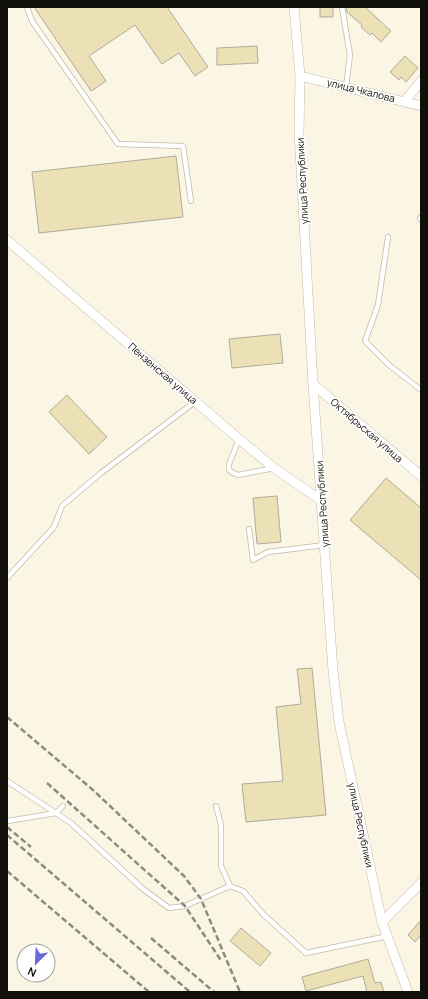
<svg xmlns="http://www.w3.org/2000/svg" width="428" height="999" viewBox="0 0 428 999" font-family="Manrope,sans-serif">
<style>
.building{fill:#ebe0b6;stroke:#afab9a}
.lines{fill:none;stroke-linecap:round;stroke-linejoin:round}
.lane-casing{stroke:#c0bcaa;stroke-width:6}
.street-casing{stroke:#c0bcaa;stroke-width:10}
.lane{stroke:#fff;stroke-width:4.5}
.street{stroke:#fff;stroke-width:9}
.rail{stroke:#8e8b7e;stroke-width:2.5;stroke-dasharray:6 3;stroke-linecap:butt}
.labels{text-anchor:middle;stroke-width:3.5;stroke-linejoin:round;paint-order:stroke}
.street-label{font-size:10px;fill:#110f09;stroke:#fff}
</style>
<rect width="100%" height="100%" fill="#fbf6e4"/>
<g class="building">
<polygon points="34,7 167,7 208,67 195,76 179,53 162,64 135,25 89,56 106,81 91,91"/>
<rect x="320" y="7" width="13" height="10"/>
<polygon points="346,7 365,7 391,31 381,42 372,33 370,35 361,27 362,25 347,12"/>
<polygon points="257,46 258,63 217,65 217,48"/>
<polygon points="405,56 418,68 406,82 401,77 399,80 390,72"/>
<polygon points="176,156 183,217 39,233 32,172"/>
<polygon points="280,334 283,363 232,368 229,339"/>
<polygon points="67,395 107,437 89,454 49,412"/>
<polygon points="386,478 421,508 421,580 350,520"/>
<polygon points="277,496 281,542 257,544 253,498"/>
<polygon points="312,668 326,815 246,822 242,784 283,781 276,707 301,704 297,669"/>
<polygon points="421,920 421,935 415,942 408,935"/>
<polygon points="241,928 271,953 260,966 230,941"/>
<polygon points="368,959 375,983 381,982 384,992 367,992 363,976 306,991 302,977"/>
</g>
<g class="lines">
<defs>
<g id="lane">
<polyline points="27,7 32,21 118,144 183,146 191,201"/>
<polyline points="342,7 350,55 346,87"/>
<polyline points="420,218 421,220"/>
<polyline points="388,237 378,305 365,341 389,365 421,390"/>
<polyline points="239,439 229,464 229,470 233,473 238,475 274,468"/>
<polyline points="249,529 253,560 268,552 325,545"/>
<polyline points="7,578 54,527 62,506 101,473 196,401"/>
<polyline points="7,781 71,823 143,889 169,908 185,906 230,886 243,891 263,914 306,953 388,936"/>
<polyline points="216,806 221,825 221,866 230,886"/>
<polyline points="7,820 8,821 56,813 63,806"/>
</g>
<g id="street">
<polyline points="294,7 300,76 299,132 313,384 333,671 339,722 382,922 408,992"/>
<polyline points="300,76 421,106"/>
<polyline points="405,101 421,81"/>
<polyline points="7,240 239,439 274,468 322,501"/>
<polyline points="313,384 421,476"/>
<polyline points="382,922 421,883"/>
</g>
</defs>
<use href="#lane" class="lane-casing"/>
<use href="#street" class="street-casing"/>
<use href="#lane" class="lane"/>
<use href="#street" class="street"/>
<g class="rail">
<polyline points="7,717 93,790 184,876 201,899 240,992"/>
<polyline points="47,783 185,906 222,962"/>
<polyline points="7,827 31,847"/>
<polyline points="7,835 190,992"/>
<polyline points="7,871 149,992"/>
<polyline points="151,938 214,992"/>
</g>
</g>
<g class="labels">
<g class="street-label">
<text transform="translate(361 90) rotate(14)" y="4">улица Чкалова</text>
<text transform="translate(302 181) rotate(-93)" y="4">улица Республики</text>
<text transform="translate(163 373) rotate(41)" y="4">Пензенская улица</text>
<text transform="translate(367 430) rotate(41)" y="4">Октябрьская улица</text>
<text transform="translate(322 504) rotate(-94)" y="4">улица Республики</text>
<text transform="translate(361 825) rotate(78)" y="4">улица Республики</text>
</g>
</g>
<rect width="428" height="999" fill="none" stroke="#110f09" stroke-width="16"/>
<g transform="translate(36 963) rotate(204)"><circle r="19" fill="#ffffff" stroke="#a09f9d"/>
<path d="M0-3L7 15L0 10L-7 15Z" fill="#6a69e2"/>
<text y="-6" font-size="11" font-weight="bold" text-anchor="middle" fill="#110f09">N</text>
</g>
</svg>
